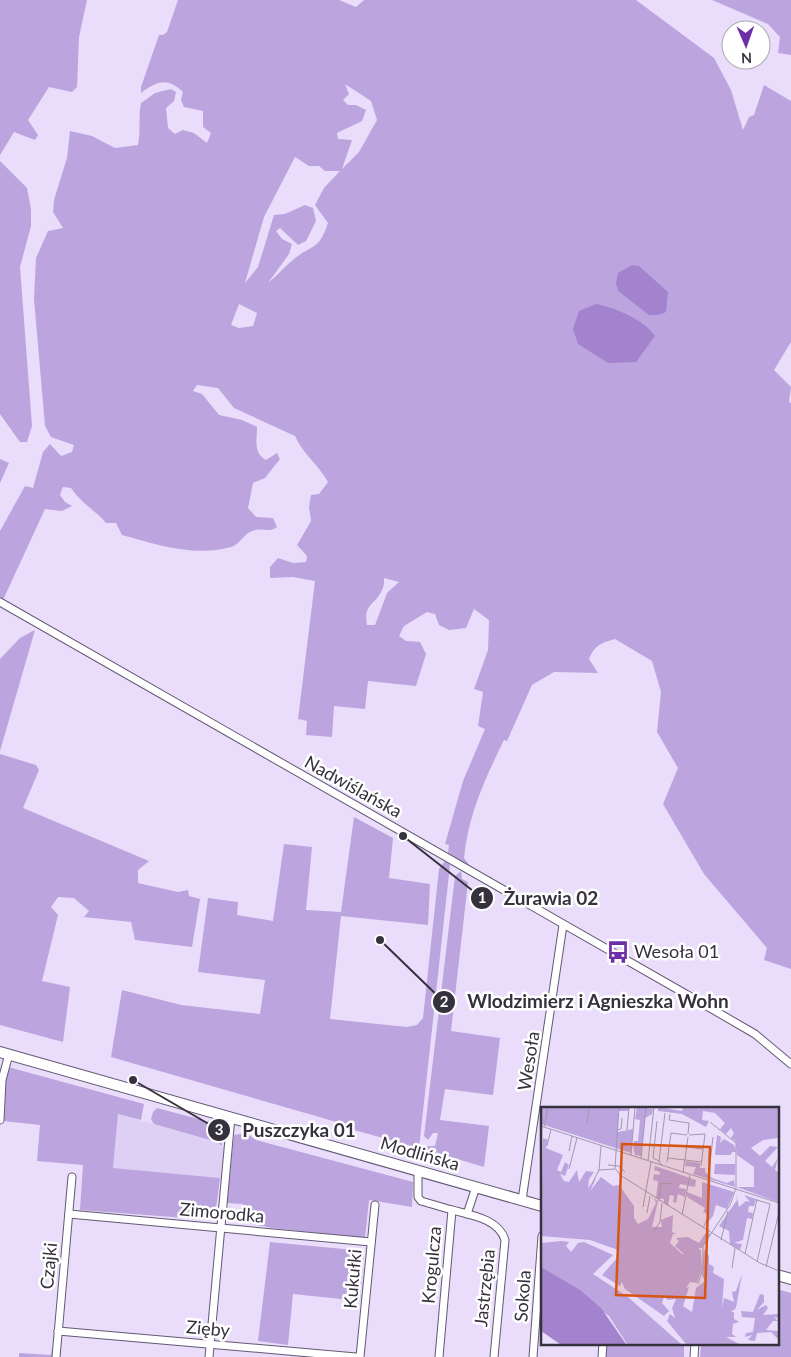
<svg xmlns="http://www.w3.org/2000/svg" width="791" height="1357" viewBox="0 0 791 1357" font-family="Lato,sans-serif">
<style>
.built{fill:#ded0f4}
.green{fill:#bca4de;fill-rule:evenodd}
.water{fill:#a383ce}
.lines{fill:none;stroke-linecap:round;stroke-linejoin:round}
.minor-casing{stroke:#635972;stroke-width:9}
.secondary-casing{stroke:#635972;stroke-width:12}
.minor{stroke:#fff;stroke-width:7}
.secondary{stroke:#fff;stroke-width:10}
.labels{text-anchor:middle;stroke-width:5;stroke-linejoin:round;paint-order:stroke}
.street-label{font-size:18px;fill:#36323d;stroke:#fff}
.poi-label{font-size:18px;fill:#36323d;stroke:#fff;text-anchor:start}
.inset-road{fill:none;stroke:#a199af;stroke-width:1}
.view{fill:#d65511;fill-opacity:0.15;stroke:#d65511;stroke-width:2.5}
.inset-edge{fill:none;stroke:#36323d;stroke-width:2.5}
.leader{fill:none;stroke:#36323d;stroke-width:2}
.callout-dot{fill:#36323d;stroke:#fff;stroke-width:2}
.mark-label{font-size:15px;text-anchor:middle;font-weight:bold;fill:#fff}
.callout-label{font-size:19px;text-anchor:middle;font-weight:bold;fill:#36323d;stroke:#fff;stroke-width:5;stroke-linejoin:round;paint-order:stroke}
</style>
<rect width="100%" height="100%" fill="#e9ddfb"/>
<polygon class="built" points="118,1114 217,1142 221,1147 224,1146 221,1178 113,1168"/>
<g class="green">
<polygon points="0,0 87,0 79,37 77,87 72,92 49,87 28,120 38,135 35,140 14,132 0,155"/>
<path d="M178 0H339L356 7 364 0H636L714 58 731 90 743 130 749 117 754 115 764 85 791 101V342L774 370 791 387 789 402 791 403V969L764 960 767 948 704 874 663 804 678 768 657 732 661 692 652 661 615 639C601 643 595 645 589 659L598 673 554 672 532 685 507 741 504 740C485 779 468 815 464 858L470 866 486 876 450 855 448 853 449 845 445 844 463 781 485 729 478 726 483 692 474 689 488 650 489 620 474 609 466 628 449 630 439 625 435 614 427 612 404 626 399 636 406 641 420 642 426 654 416 686 368 681 365 709 334 706 332 737 306 735 307 721 298 719 315 581 293 577 270 578V567L278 558 293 563 306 562 307 556 297 545 311 521 309 507 311 495 319 494 328 482C318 464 302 453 295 436L234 408 218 388 197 385 193 391 202 394 219 415 242 420 257 427C257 440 253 453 266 460L277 453 280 459 265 478 253 483 248 508 256 517 273 518 277 527C269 533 264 528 255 530 244 532 240 545 231 547 194 557 158 545 122 535L116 523H106C95 510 81 503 71 488L63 487 60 495 65 502 72 506 62 511 45 509 3 600 0 598V531L25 486 33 488 43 452 50 444 61 456 72 452 74 445 51 437 45 426 34 299 36 258 48 231 63 228 53 212 54 200 67 158 70 131 92 136 115 148 138 145C141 131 138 117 141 103L155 93 171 89 176 92 174 101 166 108 168 128 175 134 183 130 194 133 207 143 211 133 203 127V111L184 107 181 100 183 92C167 77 157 81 141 93V87L159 35H163L167 32ZM345 84 371 101 377 120 359 152 342 169 352 140 338 139 337 133 362 121 366 110 356 105H348L343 100 349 94ZM295 157 309 166H319L325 171H340L324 188 315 205 328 223C319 250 313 244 294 259 285 266 277 276 268 283L289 254 292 244 282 239 276 231 280 228 298 245 306 241 316 221 313 208 305 205 285 214 274 215 258 267 245 283 264 217ZM239 304 257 313 253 326 239 328 231 325ZM384 578 399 582 387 593 375 625H367C363 603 376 605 382 590 384 587 384 582 384 578Z"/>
<polygon points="712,0 791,0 791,55 778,53 780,37 768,24"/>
<polygon points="0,161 27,188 31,209 31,226 20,267 32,426 27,442 20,442 0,414"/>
<polygon points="0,459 9,463 0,483"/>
<polygon points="35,630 0,751 0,659 20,638"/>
<polygon points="0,754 36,765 39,770 23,808 149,861 138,870 138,883 178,892 188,890 189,896 200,899 192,947 135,940 131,922 84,917 89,911 74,898 58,897 51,907 58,915 42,981 70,987 63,1042 0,1025"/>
<polygon points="354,817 393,838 389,878 430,884 428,925 341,916 330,1019 407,1027 417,1025 423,1018 439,869 445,861 450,865 419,1148 354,1130 354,1127 111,1057 122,990 181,1005 260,1014 265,980 198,972 208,898 238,902 237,915 273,921 284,844 312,847 306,910 341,912"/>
<polygon points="461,871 462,879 468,882 451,1031 500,1038 493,1095 445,1089 440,1120 489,1126 484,1167 424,1149 427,1146 435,1146 438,1133 433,1133 428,1140 424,1136 455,876"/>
<polygon points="8,1067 144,1104 141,1120 118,1114 113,1168 220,1178 217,1202 212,1220 80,1210 83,1165 37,1161 40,1125 3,1121 5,1078"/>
<polygon points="157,1108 221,1125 222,1146 217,1142 154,1124 151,1119 153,1112"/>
<polygon points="246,1133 256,1140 413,1182 412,1207 369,1200 365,1238 272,1228 243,1222 243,1204 227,1203 234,1135"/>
<polygon points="270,1242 364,1251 360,1301 293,1294 288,1345 258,1341"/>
<polygon points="777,1289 791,1293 791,1357 700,1357 701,1343 777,1343"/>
<polygon points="607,1343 684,1343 684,1357 606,1357"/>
<polygon points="52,1349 54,1349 53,1357 19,1357 19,1353 51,1355"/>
</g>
<g class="water">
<polygon points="632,265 639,266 668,292 666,312 658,315 649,315 618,291 616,283 618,273"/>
<path d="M596 304C616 308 643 319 655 336L636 362 608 363 578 344 573 329 579 311Z"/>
</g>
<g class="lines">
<defs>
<g id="minor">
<polyline points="0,602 705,1005 755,1034 791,1064"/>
<polyline points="0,1120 2,1080 9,1054"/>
<polyline points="418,1170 418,1197 421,1201 452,1210 439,1357"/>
<polyline points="522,1200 563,925"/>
<path d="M452 1210C471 1215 499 1219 505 1240L494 1357"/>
<polyline points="69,1214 371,1242"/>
<polyline points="467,1214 476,1187"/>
<polyline points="58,1331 356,1357"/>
<polyline points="56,1357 72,1177"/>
<polyline points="209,1357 231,1117"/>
<polyline points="360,1357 375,1205"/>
<polyline points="533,1357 542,1236"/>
<polyline points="602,1357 603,1343"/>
<polyline points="694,1357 695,1343"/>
</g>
<g id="secondary">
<polyline points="0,1052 542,1206"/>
<polyline points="777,1275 791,1279"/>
</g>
</defs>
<use href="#minor" class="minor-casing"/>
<use href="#secondary" class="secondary-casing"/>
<use href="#minor" class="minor"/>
<use href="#secondary" class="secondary"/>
</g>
<defs>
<symbol id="bus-bare" viewBox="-9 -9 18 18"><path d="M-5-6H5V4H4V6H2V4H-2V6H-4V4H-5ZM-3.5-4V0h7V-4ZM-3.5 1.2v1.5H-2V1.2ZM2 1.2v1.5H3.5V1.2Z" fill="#6c2fa5" stroke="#fff" stroke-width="2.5" paint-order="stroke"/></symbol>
</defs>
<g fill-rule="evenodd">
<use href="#bus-bare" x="602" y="936" width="32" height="32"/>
</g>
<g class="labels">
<g class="street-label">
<text transform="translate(353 787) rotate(29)" y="6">Nadwiślańska</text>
<text transform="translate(529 1061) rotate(-81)" y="6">Wesoła</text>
<text transform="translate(420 1154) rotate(16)" y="6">Modlińska</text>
<text transform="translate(222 1213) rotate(5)" y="6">Zimorodka</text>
<text transform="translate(432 1265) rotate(-85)" y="6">Krogulcza</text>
<text transform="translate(49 1266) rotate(-85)" y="6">Czajki</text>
<text transform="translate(353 1279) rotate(-85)" y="6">Kukułki</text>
<text transform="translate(485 1288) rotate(-84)" y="6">Jastrzębia</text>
<text transform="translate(523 1296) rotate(-86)" y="6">Sokola</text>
<text transform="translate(208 1329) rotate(5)" y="6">Zięby</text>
</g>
<g class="poi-label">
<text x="634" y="958">Wesoła 01</text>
</g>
</g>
<g transform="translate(541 1107)">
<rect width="238" height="238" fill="#e9ddfb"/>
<path d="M0 0H87V4H77V25L92 22 90 46 0 17ZM96 0 112 2 111 7 104 11 100 49 94 48 92 39 93 34H97L99 13 94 12ZM117 0 141 4 142 0H237V31L222 33 210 41 219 49 229 39 237 40 224 54 231 60 237 51 234 63 237 65V95L196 80H213V60L196 48 195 35 190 31 193 26 190 21 185 27 179 22 184 16 174 6 162 4 161 13 168 14 165 20 141 7 117 4ZM176 28 180 30 179 36 183 32 193 38 195 45H191L190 48H174ZM2 31 7 33 5 41 22 48 16 63 20 65 24 55 28 58 24 69 19 67 23 74 28 75 36 63 38 75 45 64 53 65 48 72 47 81 55 71 49 84 60 70 72 79 78 78 93 99V111L97 117 107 112 115 96 113 91 117 94 111 120H121L120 113 132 108 131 125 136 127H132L129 136 141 147H143L134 139 138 134 135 131 147 130 158 136 166 124 169 127 161 141H157L160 143 161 162 156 176 149 175 145 181 148 180 142 199 151 205 155 181 164 174 161 168 163 142 168 149V157L173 160 172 166 183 172 181 201 183 191 193 195 191 185 195 184 201 167 195 201 190 205H193V212L198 215 192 217 191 227 195 230H185L198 237H145L126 214 129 207 134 211 131 201 135 192 127 193 123 190 121 196 128 204 123 209 84 182 81 175 79 179 61 168 77 150V143L49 133 0 129ZM145 54 159 56V61H164V65L171 71 186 76 193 73 194 80 152 67 155 60 144 59ZM174 57H194V68L173 67ZM114 59 155 73 154 80 139 77 138 81 145 82 144 90 137 87 135 96 132 95 133 89 129 88 127 99 123 96V92L115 91 117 74 112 73 113 67 118 68 119 65 113 63ZM161 75 193 85 186 102 175 98 172 109 162 121 167 107 162 105 164 101 146 90V85L161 91ZM195 86 198 100 205 94 209 95 203 88 215 92 213 99H208L207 105 212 106 211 112 206 111 202 133 193 136 201 137 199 143 189 137 188 124 178 119 196 93ZM20 134 28 135 25 139 30 145 37 136 43 135 72 148 52 167 87 190 140 237H86L68 209 0 160V136ZM219 187 223 188V195L216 203 225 198 227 201 222 208 237 207V211L233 210 237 214H232L225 223 237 224V232L230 225 216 226 214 234 207 233 211 228 204 230 205 226 212 225 214 211 201 210 200 204 212 205Z" fill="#bca4de"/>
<path d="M0 160 39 183 60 201 85 237H19L0 224Z" fill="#a383ce"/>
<path class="inset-road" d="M78 0 74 61 79 68 219 156 238 164M129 7 128 13 148 16 147 27M116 14 112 51 118 54M46 17 48 0M0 19 238 96M3 20 7 0M76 23 80 22 81 11M86 23 88 0M148 28 164 27 160 59M129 38 162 42M6 39 10 22M28 44 31 29M90 48 94 0M127 51 161 55M100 52 105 0M107 54 113 0M126 55 130 26 146 28M67 58 78 59 84 65M121 59 118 54 124 6M28 62 36 31M58 63 74 62M142 66 147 30M167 73 172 30M51 77 58 63 60 39M216 93 229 97 216 155M118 94 120 76 131 77M102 100 110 55M106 106 109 89M141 108 149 68M113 124 119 115 121 96M180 133 187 104M204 147 216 92M225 160 238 105M191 161 194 141M157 177 162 161V139L189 98 195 81V36L169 15"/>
<path class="view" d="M81 37 169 40 164 191 75 188Z"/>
<rect width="238" height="238" class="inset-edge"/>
</g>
<path class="leader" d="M403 836L482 898M380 940L444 1002M133 1080L219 1130"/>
<g class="callout-dot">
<circle cx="403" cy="836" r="5"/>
<circle cx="380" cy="940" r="5"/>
<circle cx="133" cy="1080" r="5"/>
<circle cx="482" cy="898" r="12"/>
<circle cx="444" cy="1002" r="12"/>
<circle cx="219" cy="1130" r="12"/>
</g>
<g class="mark-label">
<text x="482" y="903">1</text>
<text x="444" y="1007">2</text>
<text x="219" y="1135">3</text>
</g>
<g class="callout-label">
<text x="551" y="905">Żurawia 02</text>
<text x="598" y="1008">Wlodzimierz i Agnieszka Wohn</text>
<text x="299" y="1137">Puszczyka 01</text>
</g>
<g transform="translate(746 45) rotate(178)"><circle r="24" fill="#ffffff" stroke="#afadb1"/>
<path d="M0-4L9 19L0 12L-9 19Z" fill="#6c2fa5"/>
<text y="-8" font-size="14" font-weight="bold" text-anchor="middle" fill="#36323d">N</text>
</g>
</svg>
